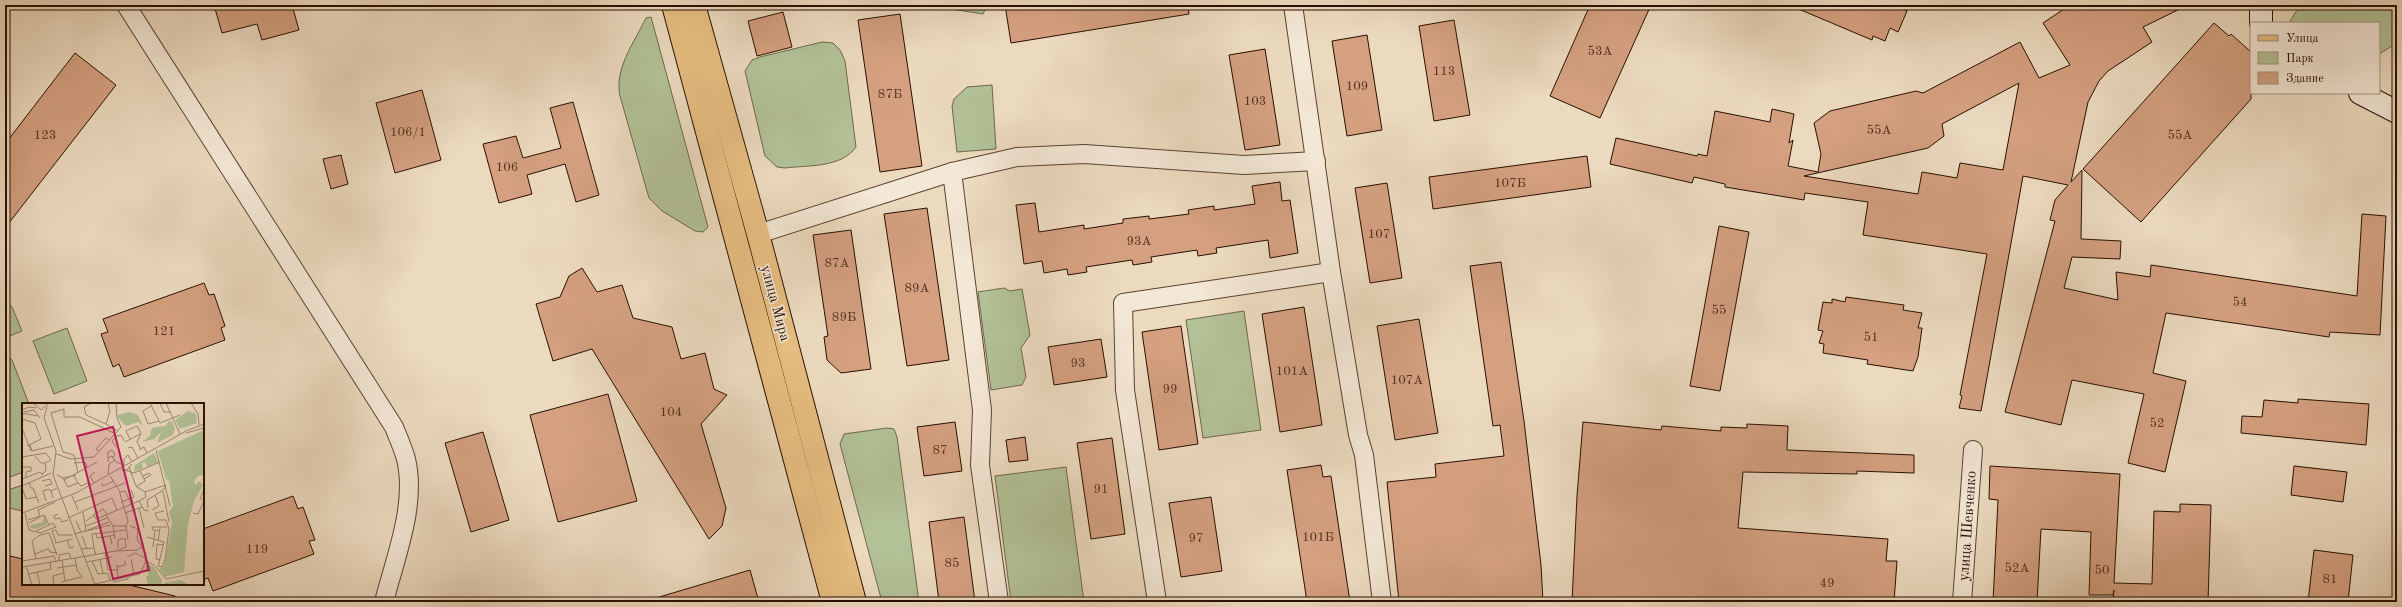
<svg xmlns="http://www.w3.org/2000/svg" width="2402" height="607" viewBox="0 0 2402 607" font-family="'Old Standard TT',serif">
<style>
.green{fill:#b2c196;stroke:#6e684b}
.building{fill:#d4a080;stroke:#290f00;fill-rule:evenodd}
.lines{fill:none;stroke-linecap:round;stroke-linejoin:round}
.street-casing{stroke:#5a4230;stroke-width:20}
.secondary-casing{stroke:#290f00;stroke-width:24}
.primary-casing{stroke:#290f00;stroke-width:24}
.street{stroke:#f3e7d5;stroke-width:18}
.secondary{stroke:#f3e7d5;stroke-width:22}
.primary{stroke:#e6bd80;stroke-width:22}
.labels{text-anchor:middle;stroke-width:3;stroke-linejoin:round;paint-order:stroke}
.number-label{font-size:13px;fill:#543320}
.street-label{font-size:15px;fill:#290f00;stroke:#f3e7d5}
.inset-road{fill:none;stroke:#9e8973;stroke-width:1}
.view{fill:#c2185b;fill-opacity:0.15;stroke:#c2185b;stroke-width:2}
.inset-edge{fill:none;stroke:#290f00;stroke-width:2}
</style>
<rect width="100%" height="100%" fill="#ecdabf"/>
<filter id="stains"><feTurbulence type="fractalNoise" baseFrequency=".005" numOctaves="4"/><feColorMatrix values="0 0 0 0 .2 0 0 0 0 .09 0 0 0 0 .02 0 0 0 .5 -.17"/></filter>
<radialGradient id="worn" r=".72"><stop offset=".6" stop-color="#630" stop-opacity="0"/><stop offset="1" stop-color="#630" stop-opacity=".3"/></radialGradient>
<g class="green">
<polygon points="926,5 987,5 983,14"/>
<polygon points="2300,5 2397,5 2397,43 2379,54 2379,23 2289,23"/>
<path d="M651 17 708 227 703 232 695 231 662 211 649 198 620 96C614 69 634 43 646 18Z"/>
<path d="M822 42 833 43 840 50 845 61 856 147C841 168 809 165 785 168L777 167 765 156 745 71 752 60 760 57Z"/>
<polygon points="992,85 996,149 957,152 952,106 954,99 967,87"/>
<polygon points="1004,288 1010,291 1022,289 1030,335 1021,348 1026,377 1022,385 991,390 978,292"/>
<polygon points="5,302 12,307 22,331 5,338"/>
<polygon points="1244,311 1261,430 1203,438 1186,320"/>
<polygon points="67,328 87,381 54,394 33,341"/>
<polygon points="5,353 12,360 29,404 23,404 23,472 5,479"/>
<polygon points="887,428 894,429 897,437 919,602 882,602 840,444 844,434"/>
<polygon points="1066,467 1084,602 1011,602 995,476"/>
<polygon points="23,485 23,511 9,508 5,491"/>
</g>
<g class="building">
<polygon points="214,5 292,5 299,30 262,40 257,24 222,33"/>
<polygon points="1005,5 1188,5 1189,14 1011,43"/>
<polygon points="1590,5 1651,5 1600,118 1550,96"/>
<polygon points="1789,5 1894,5 1907,11 1898,32 1890,28 1885,41 1873,36 1872,40"/>
<path d="M2070 5H2188L2143 27 2152 42 2108 71 2099 81 2088 102 2071 182 2082 170 2081 239 2121 241 2120 259 2072 257 2064 288 2118 300 2116 272 2150 277 2151 265 2357 296 2362 214 2386 216 2380 335 2330 332 2329 337 2166 313 2153 373 2186 381 2165 472 2128 463 2144 394 2072 380 2061 425 2005 412 2055 221 2050 220 2055 200 2068 185 2023 176 1981 411 1959 408 1962 396 1960 395 1987 254 1863 235 1868 202 1805 193 1804 200 1725 187V184L1694 177 1692 183 1610 164 1616 138 1697 156 1698 154 1707 156 1715 111 1770 122 1772 109 1794 114 1789 143 1793 140 1788 166 1818 172 1821 154 1814 123 1830 111 1916 91 1923 93 2020 42 2039 78 2070 65 2043 23ZM2019 83 2003 170 1960 163 1957 178 1922 172 1918 194 1804 176 1928 148 1944 136 1942 124Z"/>
<polygon points="783,12 792,47 757,56 748,21"/>
<polygon points="900,14 922,166 880,172 858,20"/>
<polygon points="1454,20 1470,115 1434,121 1419,26"/>
<polygon points="2214,23 2229,36 2231,34 2251,52 2251,99 2141,222 2083,169"/>
<polygon points="1367,35 1382,130 1347,136 1332,41"/>
<polygon points="1265,49 1280,145 1245,150 1229,55"/>
<polygon points="75,53 116,85 5,228 5,144"/>
<polygon points="422,90 441,160 395,173 376,103"/>
<polygon points="573,102 599,195 576,202 565,164 527,175 532,194 499,203 483,144 516,136 523,158 561,148 550,108"/>
<polygon points="341,155 348,184 331,189 323,159"/>
<polygon points="1587,156 1591,187 1433,209 1429,177"/>
<polygon points="1280,182 1282,201 1290,200 1298,253 1270,258 1268,240 1216,248 1217,253 1198,256 1197,250 1151,257 1152,262 1133,265 1132,260 1086,267 1087,272 1068,275 1067,269 1044,273 1042,261 1024,264 1016,205 1035,203 1039,232 1084,225 1084,229 1123,223 1123,219 1149,216 1149,219 1189,214 1188,210 1214,206 1214,210 1255,204 1252,186"/>
<polygon points="1387,183 1402,278 1370,283 1355,188"/>
<polygon points="927,208 949,360 907,366 884,214"/>
<polygon points="1719,226 1749,232 1720,391 1690,386"/>
<polygon points="851,230 871,369 841,373 827,360 824,337 828,336 813,235"/>
<polygon points="1501,262 1524,421 1541,565 1543,602 1399,602 1387,482 1436,477 1435,464 1504,456 1500,425 1493,426 1470,266"/>
<polygon points="582,268 597,292 622,285 633,318 672,327 681,359 705,353 714,389 727,395 701,424 726,508 722,526 709,539 592,349 553,361 536,304 560,297 569,276"/>
<polygon points="204,283 209,295 214,294 225,326 221,328 225,340 124,377 119,364 113,367 101,334 108,332 103,319"/>
<polygon points="1846,297 1904,305 1903,310 1922,313 1918,328 1922,328 1918,357 1913,371 1867,364 1868,360 1823,353 1824,344 1819,343 1823,331 1818,330 1823,302 1832,303 1832,299 1845,302"/>
<polygon points="1304,307 1322,425 1280,432 1262,314"/>
<polygon points="1419,319 1438,433 1395,440 1377,326"/>
<polygon points="1181,326 1198,444 1159,450 1142,332"/>
<polygon points="1101,339 1107,377 1054,385 1048,347"/>
<polygon points="608,394 637,501 558,522 530,415"/>
<polygon points="2298,399 2369,404 2366,445 2241,433 2242,416 2262,417 2264,400 2298,403"/>
<polygon points="955,422 962,471 924,476 917,427"/>
<polygon points="1583,422 1661,430 1662,426 1721,431 1721,427 1747,428 1747,424 1788,426 1787,450 1914,455 1914,473 1857,471 1857,474 1743,472 1738,528 1888,539 1886,561 1897,561 1894,602 1572,602 1577,496"/>
<polygon points="483,432 509,520 471,532 445,443"/>
<polygon points="1025,437 1028,460 1009,462 1006,440"/>
<polygon points="1112,438 1125,534 1091,539 1077,443"/>
<polygon points="1321,465 1323,477 1331,476 1350,602 1307,602 1287,470"/>
<polygon points="1990,466 2120,474 2114,583 2152,584 2154,511 2180,512 2180,504 2211,505 2208,602 2113,602 2114,590 2113,595 2089,595 2091,532 2041,529 2037,602 1993,602 1998,500 1989,499"/>
<polygon points="2294,466 2347,472 2343,502 2291,495"/>
<polygon points="293,496 298,509 303,507 315,540 309,541 314,554 213,591 208,578 203,580 203,529"/>
<polygon points="1211,497 1222,571 1181,577 1169,503"/>
<polygon points="964,517 975,602 939,602 929,522"/>
<polygon points="2314,550 2353,555 2348,602 2308,602"/>
<polygon points="5,555 23,559 23,584 125,584 175,596 174,602 5,602"/>
<polygon points="750,570 759,602 657,602 656,598"/>
</g>
<g class="lines">
<defs>
<g id="street">
<path d="M126 5 394 427C398 437 403 448 406 459 417 505 395 558 384 602"/>
<polyline points="1293,5 1331,272 1358,435 1364,455 1382,602"/>
<polyline points="952,172 982,410 980,465 999,602"/>
<polyline points="758,234 952,172 1017,157 1084,154 1244,165 1316,161"/>
<polyline points="1157,602 1125,390 1123,303 1331,272"/>
<polyline points="1962,602 1973,450"/>
</g>
<g id="secondary">
<polyline points="2261,5 2261,23"/>
<polyline points="2360,93 2397,112"/>
</g>
<g id="primary">
<polyline points="673,5 833,602"/>
<polyline points="694,5 758,234 855,602"/>
</g>
</defs>
<use href="#street" class="street-casing"/>
<use href="#secondary" class="secondary-casing"/>
<use href="#primary" class="primary-casing"/>
<use href="#street" class="street"/>
<use href="#secondary" class="secondary"/>
<use href="#primary" class="primary"/>
</g>
<g class="labels">
<g class="number-label">
<text x="1600" y="55">53А</text>
<text x="1444" y="75">113</text>
<text x="1357" y="90">109</text>
<text x="890" y="98">87Б</text>
<text x="1255" y="105">103</text>
<text x="1879" y="134">55А</text>
<text x="408" y="136">106/1</text>
<text x="45" y="139">123</text>
<text x="2180" y="139">55А</text>
<text x="507" y="171">106</text>
<text x="1510" y="187">107Б</text>
<text x="1379" y="238">107</text>
<text x="1139" y="245">93А</text>
<text x="837" y="267">87А</text>
<text x="917" y="292">89А</text>
<text x="2240" y="306">54</text>
<text x="1719" y="314">55</text>
<text x="844" y="321">89Б</text>
<text x="164" y="335">121</text>
<text x="1871" y="341">51</text>
<text x="1078" y="367">93</text>
<text x="1292" y="375">101А</text>
<text x="1407" y="384">107А</text>
<text x="1170" y="393">99</text>
<text x="671" y="416">104</text>
<text x="2157" y="427">52</text>
<text x="940" y="454">87</text>
<text x="1101" y="493">91</text>
<text x="1318" y="541">101Б</text>
<text x="1196" y="542">97</text>
<text x="257" y="553">119</text>
<text x="952" y="567">85</text>
<text x="2017" y="572">52А</text>
<text x="2102" y="574">50</text>
<text x="2330" y="583">81</text>
<text x="1827" y="587">49</text>
</g>
<g class="street-label">
<text transform="translate(776 303) rotate(75)" y="5">улица Мира</text>
<text transform="translate(1967 526) rotate(-86)" y="5">улица Шевченко</text>
</g>
</g>
<g transform="translate(22 403)">
<rect width="182" height="182" fill="#ecdabf"/>
<path d="M166 8 174 11 175 20 158 26 153 17ZM107 9 116 12 121 23 116 19 104 23 96 15V12ZM147 18H150L153 25 151 32 135 40 139 29 132 36 120 39 128 33 130 25 143 23ZM182 27V72L176 73 172 79 174 82 177 78 181 82 172 98 166 121 162 169 143 174 137 166 142 163 144 153 150 119 147 109 151 103 147 78 144 76 136 48ZM132 50 136 59 125 64 123 59 120 60 121 65 112 69 113 62ZM22 112 25 121 14 126 8 125 9 122 21 119ZM124 160 132 164 140 177 139 182H126L124 174 127 172 123 165ZM159 177 167 182H141L144 179Z" fill="#b2c196"/>
<path class="inset-road" d="M11 0 19 7 27 0M69 0 62 4 64 12 84 21 88 8 86 0M128 0 138 20 158 12M138 0 142 9H149M144 0 158 31M169 0 176 11 177 22M129 3 121 8 126 21 137 18M25 4 22 15 34 48 31 72 73 182M0 7 7 4 14 5M2 9 12 7 18 15M0 10 16 13M0 16 13 20 19 36 5 43M84 21 96 28M0 25 9 48M164 30 182 25M108 36 104 28 115 23 119 30 115 39 119 46M103 39 118 31M8 42 10 48 31 43M94 44 90 38 95 33 99 32 102 38M106 45 110 44 116 55M117 47 122 44 125 50M134 47 148 103M77 48 74 46 84 35 87 37M34 51 49 56 72 54 99 24 95 15 94 0M13 53 19 60H23M0 54 24 50 29 57 23 60 24 68 20 71M86 55V49L90 47 93 51 91 54M86 59V55L90 53 94 59 102 62M52 60 63 59 65 63 62 65M102 62V56L106 52 110 59M0 64H9V68L4 69V75M107 64 114 83 123 89 144 82M99 67H105L110 61M103 67 112 70 138 59M56 70 52 52 41 49 29 10 42 6V14H58L94 31M86 71 87 61 93 57M35 72 41 75 46 84 56 80 52 73M88 73 97 87 106 118 104 123 106 137M121 73 127 70 129 72 122 76M41 75 54 72M0 76 18 69 21 72M42 77 75 59M20 78 28 76 30 81 23 83M7 80 9 85H11L17 100M56 80 59 83 68 79M72 80 68 73 73 69M80 80 81 83 92 78M0 83 29 70M0 84 4 96 14 94M114 84 123 78 118 68M109 87 112 94 107 96 115 117M182 87 178 95 182 98M141 88 147 119M98 89 103 88 107 96 99 99M50 93 56 107M31 95 29 88 35 85M24 98 21 88 27 86 29 88M117 98 122 107 127 108M53 99 103 80M117 105 122 125M126 105 125 97 140 88 144 83M130 107 137 103 133 92M61 109 64 128M0 110 54 90 164 28 182 21M3 110 7 127 18 130 34 124 31 120 14 128M103 110 120 104M171 110 176 111 181 100M36 111 32 113 33 116 38 115 40 119 46 117M71 111 74 116 84 112 117 98 124 94 123 89M84 112 91 123 93 136M46 115 90 95 95 107M6 117 18 113 16 107 33 99M54 118 59 129M64 118 81 106 85 111M7 120 22 112 27 122M64 123 85 115M91 123H104M108 123 116 126 115 136 124 151 123 158M66 127 87 119M138 128 131 127 130 124H145M52 131 88 122M74 131 75 135 88 133M60 133 65 146M125 134 142 139 136 164M45 137 48 145 52 144M136 138 138 125M34 139 30 128 34 127 36 132H51M33 140 51 136M90 141 88 133 92 132M131 144 133 128M72 145 70 131 104 127M59 146 72 145 74 152M94 148 104 144 103 135 96 137V145M83 150 86 167H95M13 151 26 146 28 149 35 150M105 154 113 150 123 155M14 156 10 138 18 132 27 130 35 152M109 156 112 172M40 157 43 178 40 179M78 157 81 170M138 157 134 156 135 141 141 142M0 158 32 153 34 158M37 158V152L47 150 49 156M70 158 90 154M64 159 70 158 76 171 86 170 88 177M95 161 96 175M4 163 10 182M137 163 140 164 143 157 147 126 144 117H136L133 110 142 108M0 164 94 148 115 147 121 144V140M95 164 103 162V158M35 165 54 162M15 169 18 182M7 171 29 166 28 159M43 178 60 174 55 167 53 155M91 179 106 176V174M32 182 31 173 42 170M68 182 118 171 124 158 132 162 144 176 182 168"/>
<path class="view" d="M91 24 127 167 91 176 55 33Z"/>
<rect width="182" height="182" class="inset-edge"/>
</g>
<rect width="2402" height="607" fill="none" stroke="#ecdabf" stroke-width="20"/>
<rect x="6" y="6" width="2390" height="595" fill="none" stroke="#290f00" stroke-width="2"/>
<rect x="10" y="10" width="2382" height="587" fill="none" stroke="#290f00"/>
<rect x="2250" y="22" width="130" height="72" fill="#f3e7d5" stroke="#a29180"/>
<rect x="2258" y="35" width="20" height="6" fill="#e6bd80" stroke="#a29180"/>
<text x="2286" y="42" font-size="12" fill="#290f00">Улица</text>
<rect x="2258" y="52" width="20" height="12" fill="#b2c196" stroke="#a29180"/>
<text x="2286" y="62" font-size="12" fill="#290f00">Парк</text>
<rect x="2258" y="72" width="20" height="12" fill="#d4a080" stroke="#a29180"/>
<text x="2286" y="82" font-size="12" fill="#290f00">Здание</text>
<rect width="100%" height="100%" filter="url(#stains)"/>
<rect width="100%" height="100%" fill="url(#worn)"/>
</svg>
